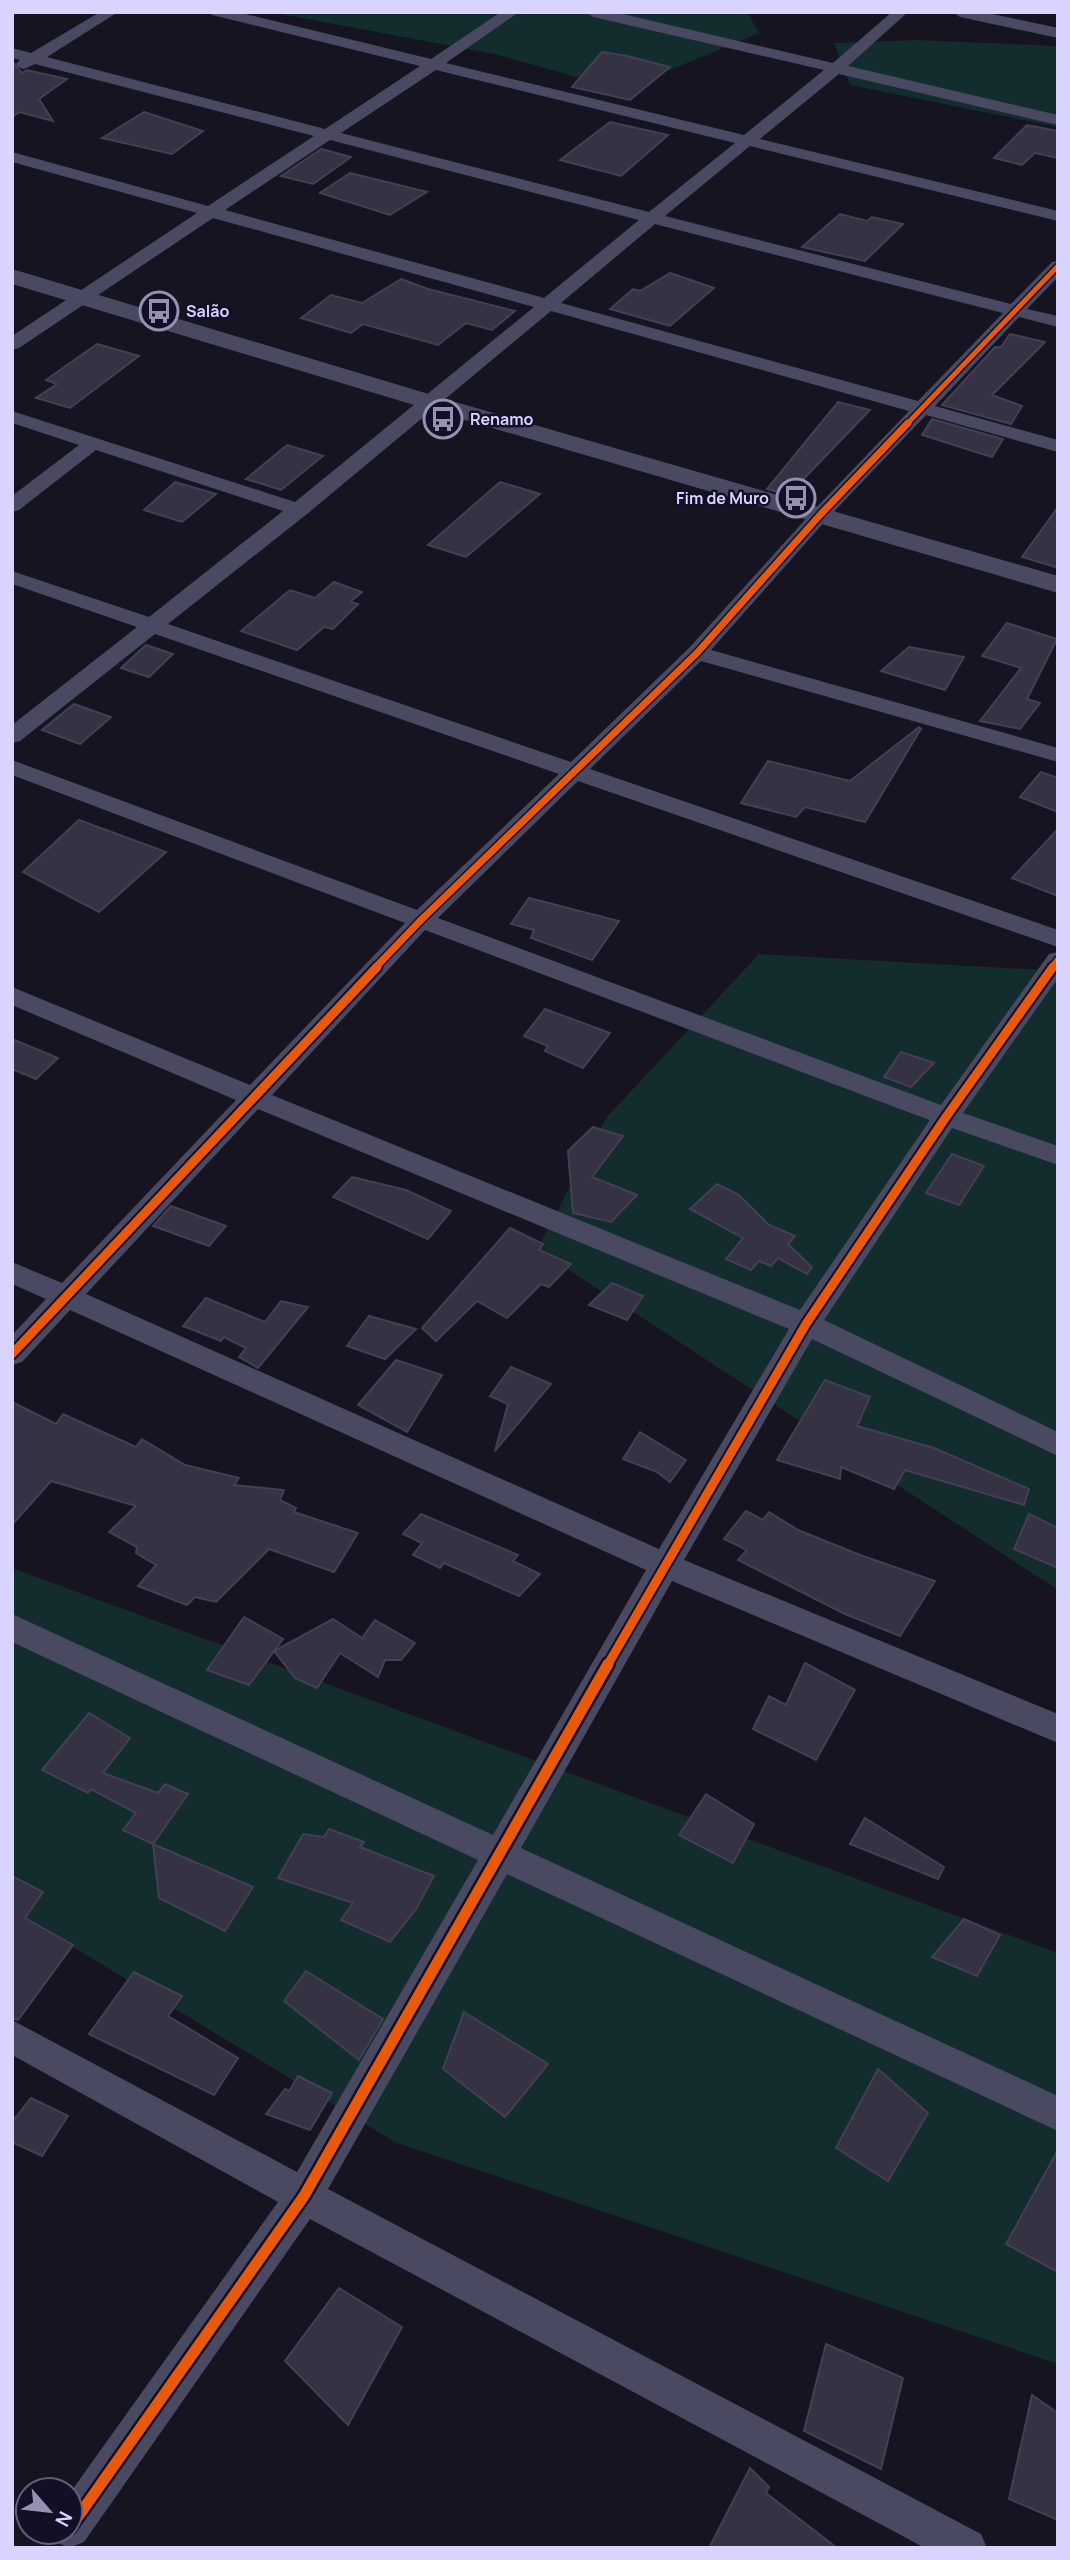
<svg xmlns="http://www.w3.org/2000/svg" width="1070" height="2560" viewBox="0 0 1070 2560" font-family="Manrope,sans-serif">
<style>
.green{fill:#132c2d}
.building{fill:#343243;stroke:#433f54;stroke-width:2}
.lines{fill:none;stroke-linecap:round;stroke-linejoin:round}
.minor{fill:#4a4962;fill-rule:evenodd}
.tertiary{fill:#4a4962;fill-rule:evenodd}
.cycleway-far3-casing{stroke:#130f26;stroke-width:8}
.cycleway-far2-casing{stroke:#130f26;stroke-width:10}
.cycleway-far1-casing{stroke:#130f26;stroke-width:13}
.cycleway-casing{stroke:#130f26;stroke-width:16}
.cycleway-far3{stroke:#e8590c;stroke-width:5}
.cycleway-far2{stroke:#e8590c;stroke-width:7}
.cycleway-far1{stroke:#e8590c;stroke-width:9}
.cycleway{stroke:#e8590c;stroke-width:11}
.labels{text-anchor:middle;stroke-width:5;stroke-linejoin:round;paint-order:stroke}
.far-poi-label{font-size:16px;font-weight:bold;fill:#d9d4ff;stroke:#130f26;text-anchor:start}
</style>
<rect width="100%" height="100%" fill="#161421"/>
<g class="green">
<polygon points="270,12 747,12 759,33 622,90 499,55"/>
<polygon points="916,40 1058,46 1058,127 850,85 834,43"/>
<polygon points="759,954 1058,971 1058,1590 537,1249 606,1118"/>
<polygon points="12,1568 1058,1953 1058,2364 395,2142 12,1910"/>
</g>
<g class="building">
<polygon points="602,52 627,56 670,67 630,100 572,87"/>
<polygon points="12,61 22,73 27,70 67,79 39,99 53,121 20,112 12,117"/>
<polygon points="144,112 203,131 172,154 102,138"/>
<polygon points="610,122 668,135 621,176 560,160"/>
<polygon points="1027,125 1058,131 1058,158 1035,153 1022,165 994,158"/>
<polygon points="321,149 351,157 313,184 281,176"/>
<polygon points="350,173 427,192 390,215 320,193"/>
<polygon points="840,214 867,221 872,217 903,224 865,261 802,247"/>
<polygon points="670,273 714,288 670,326 610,309 633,289 640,291"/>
<polygon points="401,279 428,289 515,311 492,330 466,323 438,345 363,324 351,333 301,318 331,295 362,303"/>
<polygon points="1010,334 1045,342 992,395 1022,406 1011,424 942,405 995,347 1001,347"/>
<polygon points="97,344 139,356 70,408 36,398 57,384 46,380"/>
<polygon points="838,402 870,410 788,495 767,489"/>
<polygon points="932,419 1003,439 992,457 922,435"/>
<polygon points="287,445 323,456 281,490 246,479"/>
<polygon points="175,482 216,494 182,522 144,510"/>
<polygon points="500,482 540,494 466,557 428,545"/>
<polygon points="1058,507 1058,568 1022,557"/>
<polygon points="334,582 362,592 350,602 358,604 333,629 324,627 297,650 241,631 290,590 315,598"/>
<polygon points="1007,623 1057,639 1027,699 1040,703 1020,729 980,721 1021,668 982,656"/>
<polygon points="146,645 173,654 149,677 121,668"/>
<polygon points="909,647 964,657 945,690 881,671"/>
<polygon points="74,704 111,717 80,744 42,730"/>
<polygon points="919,727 921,729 865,822 805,807 796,817 741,803 768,761 850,781"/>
<polygon points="1041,772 1058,778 1058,812 1020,797"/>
<polygon points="79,820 166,852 99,912 23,872"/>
<polygon points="1058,829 1058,896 1012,878"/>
<polygon points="529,898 619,921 592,960 531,938 534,930 511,924"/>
<polygon points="545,1009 610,1033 583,1068 545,1051 548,1046 524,1036"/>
<polygon points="12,1039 58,1058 36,1079 12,1069"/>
<polygon points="901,1052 934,1063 911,1087 884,1077"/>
<polygon points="593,1127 623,1136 592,1177 637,1195 611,1222 573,1213 568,1151"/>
<polygon points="952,1154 984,1166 959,1205 926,1193"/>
<polygon points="352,1177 406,1190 451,1211 428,1239 333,1197"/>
<polygon points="717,1184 739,1195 769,1225 795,1236 788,1244 812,1267 807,1274 778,1258 771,1266 759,1261 751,1270 726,1259 743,1238 690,1209"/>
<polygon points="171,1206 226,1226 209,1246 153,1226"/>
<polygon points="510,1228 543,1244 539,1250 571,1264 549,1287 541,1284 507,1318 477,1301 436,1341 422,1328"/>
<polygon points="612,1283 643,1296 627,1320 589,1305"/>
<polygon points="206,1298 265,1322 281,1301 308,1307 258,1368 239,1357 246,1348 224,1337 221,1341 183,1326"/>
<polygon points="369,1316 416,1329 385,1359 347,1346"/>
<polygon points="396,1360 442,1375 407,1432 358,1405"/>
<polygon points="511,1367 551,1384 495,1451 508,1404 490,1396"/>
<polygon points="825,1380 870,1397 857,1426 934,1448 1029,1489 1024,1505 905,1470 894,1489 841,1467 840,1479 777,1460"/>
<polygon points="12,1402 56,1424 63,1414 136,1447 142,1439 185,1465 239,1478 234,1485 284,1490 280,1500 296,1508 294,1512 358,1533 334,1572 269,1549 216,1602 195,1597 187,1605 138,1586 156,1565 136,1553 137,1547 109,1532 136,1506 51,1481 12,1525"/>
<polygon points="640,1432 686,1460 670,1482 657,1472 623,1459"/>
<polygon points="746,1511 763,1520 769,1512 798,1530 860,1555 935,1581 900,1636 845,1614 738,1560 747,1550 724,1539"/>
<polygon points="421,1514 518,1555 513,1561 540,1574 519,1596 444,1563 440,1568 413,1555 422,1543 403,1534"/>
<polygon points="1029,1514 1058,1528 1058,1568 1014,1549"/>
<polygon points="244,1617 283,1639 249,1685 207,1670"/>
<polygon points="333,1619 362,1638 375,1620 415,1643 401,1660 385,1660 378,1677 340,1653 317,1688 295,1678 274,1651"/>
<polygon points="805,1663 855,1690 816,1760 753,1729 769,1696 786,1705"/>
<polygon points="89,1713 130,1738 103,1773 158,1793 165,1784 188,1794 153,1844 123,1830 136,1813 91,1789 88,1793 42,1770"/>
<polygon points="706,1794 754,1824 733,1863 679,1835"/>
<polygon points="865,1818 944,1867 938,1879 850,1844"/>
<polygon points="329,1829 364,1842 360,1847 434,1876 416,1909 390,1942 341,1920 353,1903 278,1878 303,1834 324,1837"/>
<polygon points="153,1844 253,1887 225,1931 159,1898"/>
<polygon points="12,1876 43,1892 25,1918 73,1945 18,2020 12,2018"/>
<polygon points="964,1919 1000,1935 977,1976 932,1957"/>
<polygon points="306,1971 383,2019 359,2060 284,2001"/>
<polygon points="134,1972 182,1996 168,2016 238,2058 214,2095 89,2034"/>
<polygon points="464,2012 548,2064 505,2117 443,2069"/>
<polygon points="878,2069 928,2113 888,2181 836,2148"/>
<polygon points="298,2076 332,2093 310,2130 266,2114 285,2089 289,2091"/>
<polygon points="31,2098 68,2116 42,2156 12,2142 12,2122"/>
<polygon points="1058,2150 1058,2272 1006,2244"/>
<polygon points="339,2288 402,2327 348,2425 285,2361"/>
<polygon points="826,2344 903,2378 881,2469 804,2431"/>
<polygon points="1032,2395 1058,2413 1058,2520 1009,2499"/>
<polygon points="750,2468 769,2487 766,2493 837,2548 709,2548"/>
</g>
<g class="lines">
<g class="minor">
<path d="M100 12H118L47 57 325 129 420 66 212 15 210 12H237L431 59 501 12H519L446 63 744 135 824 70 593 17 586 12H614L833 63 892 12H908L848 66 1058 115V125L839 74 760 139 1058 211V221L750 146 665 216 1011 304 1052 262 1058 261V277L1027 309 1058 316V327L1019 317 935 406 1058 440V452L926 415 827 519 711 650 1058 748V762L701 661 590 769 1058 930V947L578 781 438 918 941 1105 1049 954 1058 952V978L963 1113 1058 1146V1165L952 1128 824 1320 1058 1432V1456L812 1339 684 1560 1058 1714V1743L672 1581 521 1848 1058 2096V2131L507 1874 328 2189 981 2534 987 2548H925L310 2219 84 2542 69 2548 56 2542 51 2532H70V2493L278 2202 12 2055V2020L297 2172 478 1860 12 1642V1614L493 1835 646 1570 70 1310 22 1362 12 1365V1335L46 1299 12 1284V1262L62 1283 236 1100 12 1005V987L250 1085 405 923 12 775V760L417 910 559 774 155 634 20 741 12 743V725L137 627 12 584V571L149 617 283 511 96 450 19 510 12 512V496L79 445 12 423V411L295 502 534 307 213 218 19 348 12 350V336L197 213 12 162V152L208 206 314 136 35 64 24 69 18 67 16 64 20 60 12 58V48L31 53ZM436 70 735 143 649 212 341 133ZM330 140 639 220 544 298 225 210ZM655 224 1003 313 918 401 561 303ZM551 311 909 411 813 511 689 648 571 762 168 624 307 514ZM425 930 916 1115 930 1120 800 1310 272 1095ZM258 1109 789 1329 659 1549 86 1294Z"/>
<polygon points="953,12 983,12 1058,28 1058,38 960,17"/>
</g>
<polygon class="tertiary" points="12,269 452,401 1058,576 1058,593 434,411 12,284"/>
<defs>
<polyline id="cycleway-far3" points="906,425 1058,266"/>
<g id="cycleway-far2">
<polyline points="375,968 421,920 697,653 820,515 908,423"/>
<polyline points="1052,968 1058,960"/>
</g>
<g id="cycleway-far1">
<polyline points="12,1354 377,967"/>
<polyline points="607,1666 806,1324 946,1117 1053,967"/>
</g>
<polyline id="cycleway" points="70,2528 304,2196 608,1664"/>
</defs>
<use href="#cycleway-far3" class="cycleway-far3-casing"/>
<use href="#cycleway-far2" class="cycleway-far2-casing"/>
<use href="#cycleway-far1" class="cycleway-far1-casing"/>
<use href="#cycleway" class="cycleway-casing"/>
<use href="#cycleway-far3" class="cycleway-far3"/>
<use href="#cycleway-far2" class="cycleway-far2"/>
<use href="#cycleway-far1" class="cycleway-far1"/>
<use href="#cycleway" class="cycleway"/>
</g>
<defs>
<symbol id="bus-ring" viewBox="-11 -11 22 22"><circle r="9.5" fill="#130f26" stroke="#9591b1" stroke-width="1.5"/><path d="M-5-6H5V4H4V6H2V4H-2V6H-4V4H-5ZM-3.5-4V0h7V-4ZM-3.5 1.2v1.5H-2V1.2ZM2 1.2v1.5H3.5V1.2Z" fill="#9591b1"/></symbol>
</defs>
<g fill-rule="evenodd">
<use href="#bus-ring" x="137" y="289" width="44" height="44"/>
<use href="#bus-ring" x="421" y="397" width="44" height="44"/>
<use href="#bus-ring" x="774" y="476" width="44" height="44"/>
</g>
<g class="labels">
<g class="far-poi-label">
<text x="186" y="317">Salão</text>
<text x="470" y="425">Renamo</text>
<text x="769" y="504" text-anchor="end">Fim de Muro</text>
</g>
</g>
<rect width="1070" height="2560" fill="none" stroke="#d9d4ff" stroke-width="28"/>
<g transform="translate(49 2511) rotate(118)"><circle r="33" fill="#130f26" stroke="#625e7d" stroke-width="2"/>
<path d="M0-5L12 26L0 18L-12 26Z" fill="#9591b1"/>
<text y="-10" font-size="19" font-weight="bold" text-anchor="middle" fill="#d9d4ff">N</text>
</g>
</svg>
